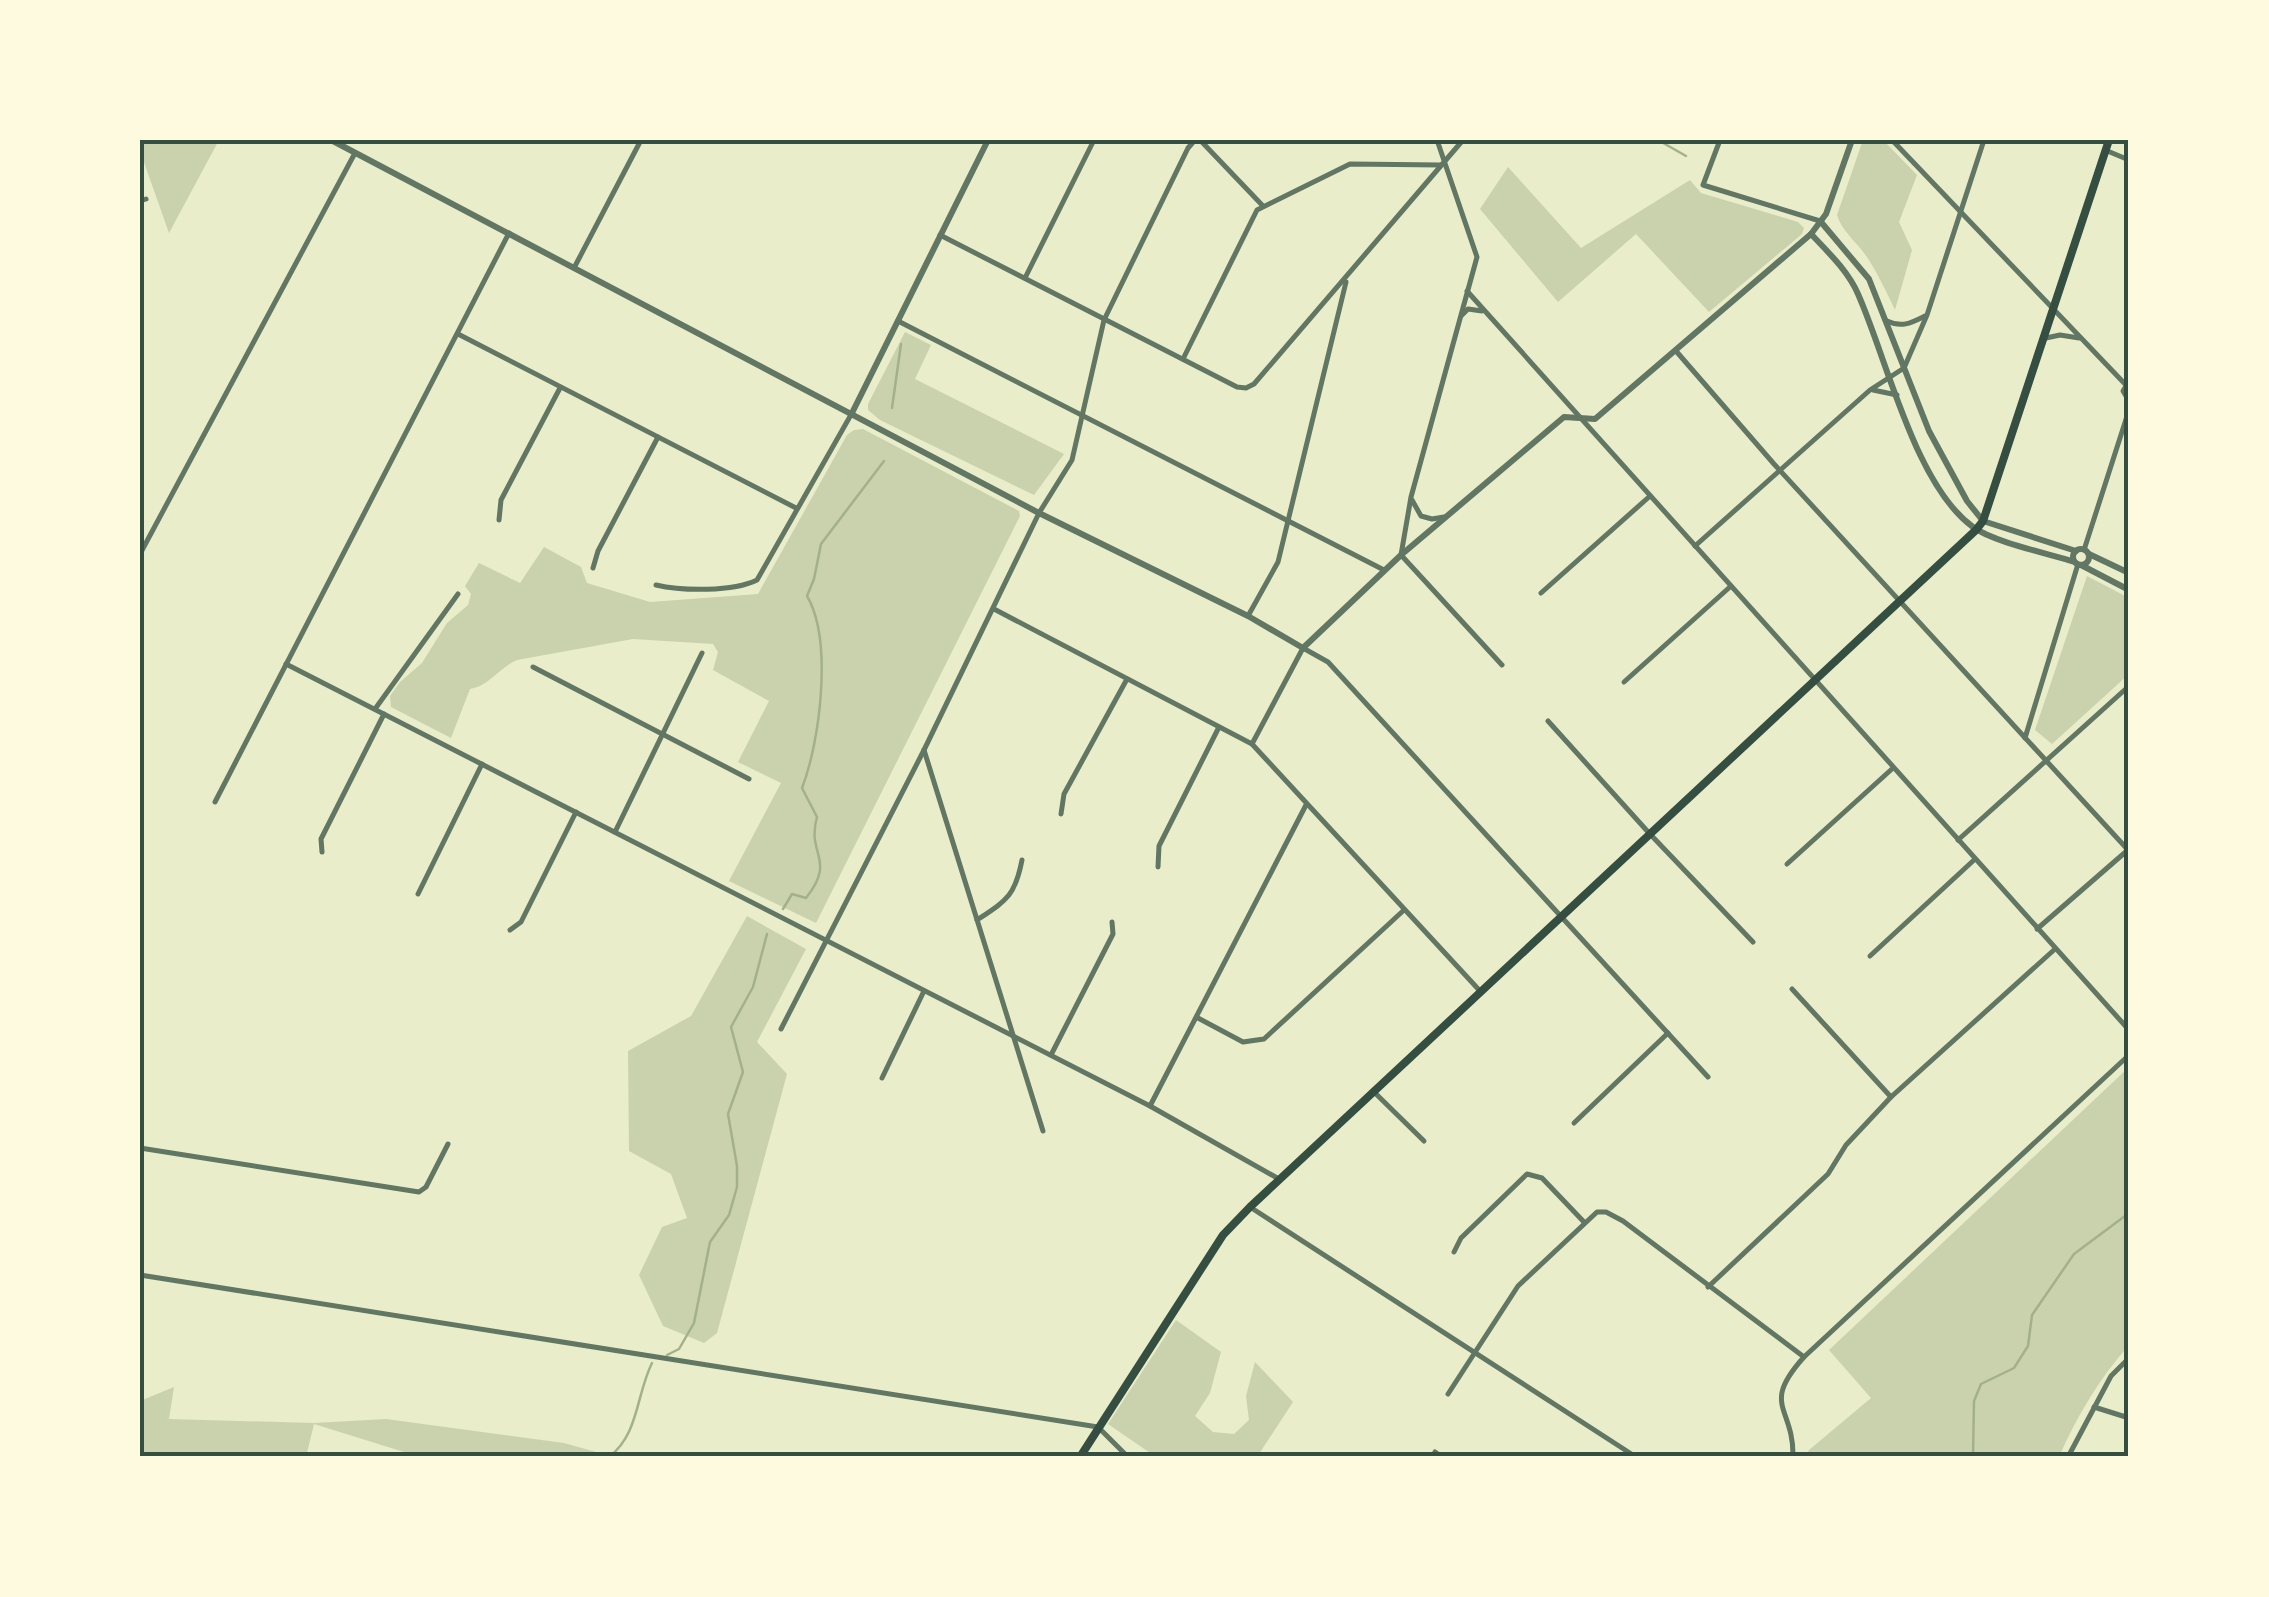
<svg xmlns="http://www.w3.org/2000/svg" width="2269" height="1597" viewBox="0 0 2269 1597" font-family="Montserrat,sans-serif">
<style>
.green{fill:#cad2ad}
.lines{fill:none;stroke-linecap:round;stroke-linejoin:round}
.stream{stroke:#a3b18a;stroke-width:2.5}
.minor{stroke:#617663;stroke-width:5}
.tertiary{stroke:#617663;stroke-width:6}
.secondary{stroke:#344e41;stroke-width:8}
.neatline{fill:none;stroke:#344e41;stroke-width:4}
</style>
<rect width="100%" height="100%" fill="#e9edc9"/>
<g class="green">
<polygon points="140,140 219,140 169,233 140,151"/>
<path d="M1863 140H1883L1917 175 1899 222 1912 250 1895 310C1887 293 1879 276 1869 260 1859 244 1842 232 1837 215Z"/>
<polygon points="1508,167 1581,248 1690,180 1701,193 1798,222 1804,228 1802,234 1709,312 1636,234 1558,302 1480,209"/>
<polygon points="905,332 931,345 915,379 1064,454 1034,495 880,420 868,410 868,404"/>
<path d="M863 429 1019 511 1020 516 816 923 729 881 781 783 738 762 769 701 713 670 718 652 713 644 633 639 517 660C499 668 489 686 470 689L451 738 391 707 390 696 400 682 422 663 447 623 468 605 471 594 465 586 479 563 520 583 544 547 581 567 587 583 650 602 758 594 847 435 854 430Z"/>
<polygon points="2087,576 2129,598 2129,674 2052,744 2035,730"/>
<polygon points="747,916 806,949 757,1042 787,1074 717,1333 704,1343 663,1326 639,1275 662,1227 687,1218 671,1174 629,1151 628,1051 691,1016"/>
<path d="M2129 1067V1345C2099 1379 2077 1416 2059 1457H1806L1809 1450 1871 1398 1829 1350Z"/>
<polygon points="1176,1320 1221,1352 1210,1393 1195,1416 1213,1432 1234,1434 1249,1420 1246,1396 1255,1362 1293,1402 1257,1457 1156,1457 1108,1424"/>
<polygon points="174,1387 169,1419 314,1423 386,1419 564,1443 614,1457 420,1457 314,1424 306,1457 140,1457 140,1401"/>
</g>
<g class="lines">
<g class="stream">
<polyline points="1658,140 1686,156"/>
<polyline points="892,408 901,344"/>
<path d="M783 909 792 894 806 898C837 859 806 855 817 817L802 788C820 742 833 640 807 596L814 579 821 544 884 461"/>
<polyline points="667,1355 679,1349 694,1323 710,1242 729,1215 737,1187 737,1166 728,1114 743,1072 731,1027 753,987 767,934"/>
<path d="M609 1457C639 1434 636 1395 652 1363"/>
<polyline points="1973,1457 1974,1401 1981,1384 2014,1368 2028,1346 2032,1315 2074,1254 2129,1213"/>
</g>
<g class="minor">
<polyline points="1200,140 1263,206"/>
<polyline points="1437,140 1477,257 1411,497 1401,555 1502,665"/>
<polyline points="1720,140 1703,185 1820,221"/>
<polyline points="1892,140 2125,384"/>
<polyline points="2105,150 2129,160"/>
<polyline points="140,201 146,199"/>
<polyline points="940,235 1237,387 1246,388 1254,384 1463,140"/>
<polyline points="574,268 641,140"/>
<polyline points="1025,278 1094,140"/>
<polyline points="1467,291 2129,1030"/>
<polyline points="1462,315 1468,309 1482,311"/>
<polyline points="898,321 1384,570"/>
<path d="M1887 321C1902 328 1911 323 1925 316"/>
<polyline points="458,334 796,508"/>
<polyline points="2046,338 2060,335 2079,338"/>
<polyline points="1676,351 1774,464 2129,851"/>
<polyline points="1183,359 1257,210 1350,164 1441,165"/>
<polyline points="2129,381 2123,391 2129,401"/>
<polyline points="1873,390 1897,395"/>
<polyline points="1412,500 1421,516 1432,519 1444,517"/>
<polyline points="499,520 501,500 560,388"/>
<polyline points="1695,546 1870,390 1904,368 1927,315 1984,140"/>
<polyline points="2084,550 2129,410"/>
<polyline points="140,554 355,153"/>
<polyline points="593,568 598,551 658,437"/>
<path d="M656 585C682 591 733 592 757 580L852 413"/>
<polyline points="1541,593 1650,496"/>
<polyline points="994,609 1252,744 1480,991"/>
<polyline points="1248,616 1278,562 1346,282"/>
<polyline points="286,664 1150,1106 1279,1179"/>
<polyline points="533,667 749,779"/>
<polyline points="1624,682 1731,586"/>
<polyline points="375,709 458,594"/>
<polyline points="1548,721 1649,833 1753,942"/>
<polyline points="2025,738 2078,564"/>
<polyline points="1252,744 1303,648 1328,662 1708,1077"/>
<polyline points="924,750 1043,1131"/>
<polyline points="215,802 509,233"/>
<polyline points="1061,814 1064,794 1127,679"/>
<polyline points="615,832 702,653"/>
<polyline points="1958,840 2129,686"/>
<polyline points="322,852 321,839 384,714"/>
<polyline points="1787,864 1893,768"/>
<polyline points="1158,867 1159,846 1219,727"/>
<polyline points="418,894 482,764"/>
<path d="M977 920C1007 900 1015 896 1022 860"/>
<polyline points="2037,929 2129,849"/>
<polyline points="510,930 521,922 576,812"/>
<polyline points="1870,956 1974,860"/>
<polyline points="1792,989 1891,1097"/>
<polyline points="1198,1018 1243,1042 1264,1039 1404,910"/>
<polyline points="781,1029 924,750 1039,513 1072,460 1104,320 1188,148 1195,140"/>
<polyline points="1051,1055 1113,934 1112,922"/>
<polyline points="882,1078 924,991"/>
<polyline points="1373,1091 1424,1141"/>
<polyline points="1150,1106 1306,805"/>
<polyline points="1574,1123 1668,1033"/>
<polyline points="140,1148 419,1192 426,1187 448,1144"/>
<polyline points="1250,1207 1636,1457"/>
<polyline points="1454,1252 1461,1238 1527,1174 1542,1178 1584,1222"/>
<polyline points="140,1275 1098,1427 1128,1457"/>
<polyline points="1708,1287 1828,1174 1846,1145 1891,1097 2055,949"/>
<polyline points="1448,1394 1518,1286 1597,1212 1606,1212 1623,1221 1804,1357"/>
<polyline points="2094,1407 2129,1418"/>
<polyline points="1435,1452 1442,1457"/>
<path d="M1793 1457C1794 1406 1760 1406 1804 1357L2129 1055"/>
<polyline points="2068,1457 2111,1376 2129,1358"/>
</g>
<g class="tertiary">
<polyline points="331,140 1039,513 1248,616 1303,648 1401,555 1564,417 1595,419 1811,234 1826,214 1852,140"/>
<polyline points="1821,222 1869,279 1929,431 1967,501 1983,521 2076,551"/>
<path d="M1811 234C1828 252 1848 271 1858 294 1887 359 1915 485 1973 527 1993 542 2050 554 2075 562"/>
<polyline points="852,413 988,140"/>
<circle cx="2081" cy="557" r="8"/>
<polyline points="2089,554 2129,573"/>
<polyline points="2081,565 2129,590"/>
</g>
<polyline class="secondary" points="1080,1457 1223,1235 1250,1207 1976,530 1983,521 2109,140"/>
</g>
<rect width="2269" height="1597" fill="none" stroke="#fefae0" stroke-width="285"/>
<rect x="142" y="142" width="1984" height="1312" class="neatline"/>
</svg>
